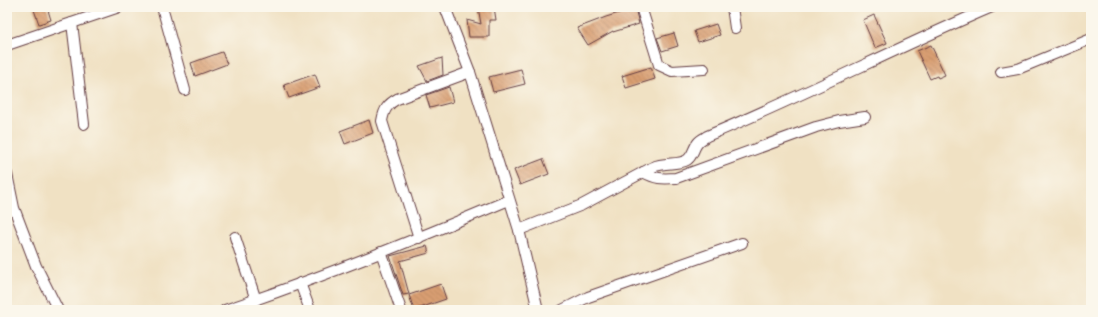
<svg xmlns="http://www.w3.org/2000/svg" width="1098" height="317" viewBox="0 0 1098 317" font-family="'Libre Bodoni',serif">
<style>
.building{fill:url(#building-back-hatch)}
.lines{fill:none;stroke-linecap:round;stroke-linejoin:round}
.minor-casing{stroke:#633c42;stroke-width:12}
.minor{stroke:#fff;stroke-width:10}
</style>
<defs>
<pattern id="building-back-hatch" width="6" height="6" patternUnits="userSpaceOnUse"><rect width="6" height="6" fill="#d99f72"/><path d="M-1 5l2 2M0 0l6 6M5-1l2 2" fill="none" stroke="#b2815e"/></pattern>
</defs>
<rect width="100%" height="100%" fill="#fbf7ec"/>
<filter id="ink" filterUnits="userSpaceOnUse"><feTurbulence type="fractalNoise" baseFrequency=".025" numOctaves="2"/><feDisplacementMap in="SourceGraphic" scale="8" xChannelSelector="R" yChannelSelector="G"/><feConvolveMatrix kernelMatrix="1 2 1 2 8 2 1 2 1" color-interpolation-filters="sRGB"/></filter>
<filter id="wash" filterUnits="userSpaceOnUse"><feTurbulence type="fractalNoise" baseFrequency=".012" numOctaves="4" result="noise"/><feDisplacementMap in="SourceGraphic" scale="16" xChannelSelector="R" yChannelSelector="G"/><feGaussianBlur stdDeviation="0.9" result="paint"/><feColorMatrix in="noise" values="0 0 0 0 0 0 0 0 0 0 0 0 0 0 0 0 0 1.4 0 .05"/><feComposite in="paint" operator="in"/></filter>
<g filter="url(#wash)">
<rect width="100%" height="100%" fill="#f0e1c3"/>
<g id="blocks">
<g class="building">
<polygon points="33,7 47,7 51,20 39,24"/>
<polygon points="478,7 494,7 496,20 489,20 489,37 469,37 467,20 481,24"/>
<polygon points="635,8 639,24 613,32 613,31 588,45 577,28 606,17"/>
<polygon points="874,15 887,43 875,48 863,20"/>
<polygon points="716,24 720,35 698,42 694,31"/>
<polygon points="674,33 678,46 662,51 657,38"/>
<polygon points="931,45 945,75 938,78 937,76 930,79 917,51"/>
<polygon points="222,52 227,64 195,76 191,63"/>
<polygon points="442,58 443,75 427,81 419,66"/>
<polygon points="651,67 655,79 626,88 622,76"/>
<polygon points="521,69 525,84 493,92 489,77"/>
<polygon points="315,74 320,87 289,98 284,85"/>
<polygon points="449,87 453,102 430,108 426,95"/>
<polygon points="369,120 373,133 345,144 340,131"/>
<polygon points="543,159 549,174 520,185 514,170"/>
<polygon points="427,246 429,253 400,261 409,294 403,295 390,256"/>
<polygon points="441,284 446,299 414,310 409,295"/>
</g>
</g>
</g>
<g filter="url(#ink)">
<use href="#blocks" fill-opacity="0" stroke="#633c42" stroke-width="1"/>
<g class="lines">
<defs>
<g id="minor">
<polyline points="162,7 185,90"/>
<polyline points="445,7 470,72 519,230 538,310"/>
<polyline points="641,7 659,65 672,71 704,69"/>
<polyline points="732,7 735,28"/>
<polyline points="72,23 84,124"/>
<polyline points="7,45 119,7"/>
<polyline points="1001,72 1018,69 1091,39"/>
<path d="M643 172C656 179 661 179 676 178L816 127 839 121 865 117"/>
<polyline points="7,174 14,208 36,266 58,310"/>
<path d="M519 230 582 205 653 167C664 162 679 165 687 160 693 156 693 149 697 144 699 140 703 139 707 136 803 96 896 48 992 7"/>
<polyline points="235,237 256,300"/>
<path d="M419 238 382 121C384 109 388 104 397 99L470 72"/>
<polyline points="381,252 401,310"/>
<polyline points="300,283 310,310"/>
<path d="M225 310C321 278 416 239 509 200"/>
<polyline points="562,310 588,297 742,243"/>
</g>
</defs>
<use href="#minor" class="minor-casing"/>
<use href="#minor" class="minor"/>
</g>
</g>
<rect width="1098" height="317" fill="none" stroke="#fbf7ec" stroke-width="24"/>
</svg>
